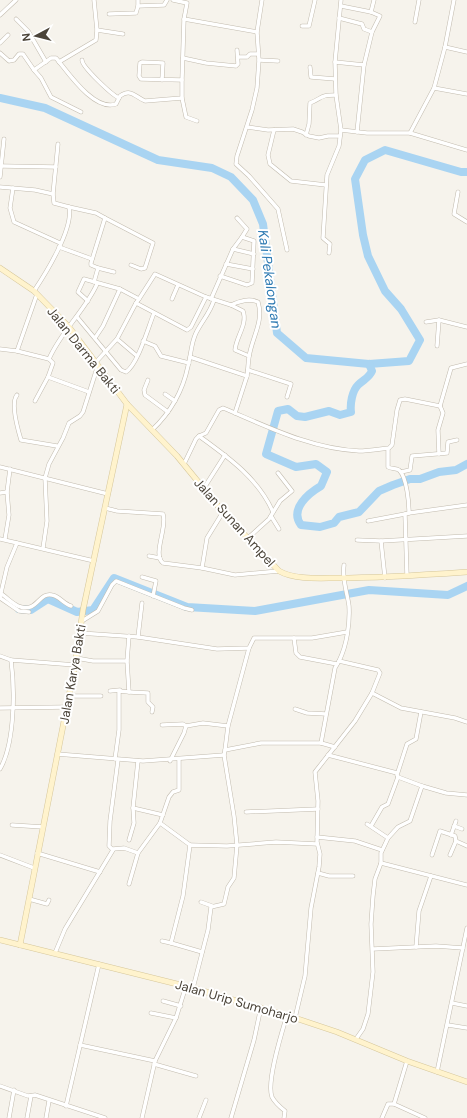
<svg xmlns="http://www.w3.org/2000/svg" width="467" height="1118" viewBox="0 0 467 1118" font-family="'DM Sans',sans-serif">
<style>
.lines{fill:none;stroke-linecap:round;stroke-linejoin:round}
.river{stroke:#a9d4f2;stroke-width:8}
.street-casing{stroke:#c2bbae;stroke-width:4.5}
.secondary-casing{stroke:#d6c79b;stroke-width:6}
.street{stroke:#fff;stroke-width:3.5}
.secondary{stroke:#fff3cd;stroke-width:5}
.labels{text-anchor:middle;stroke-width:4;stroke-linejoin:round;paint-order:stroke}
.street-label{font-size:13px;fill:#4b4439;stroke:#fff}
.water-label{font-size:14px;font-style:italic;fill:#2e7ab2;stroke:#fff}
</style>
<rect width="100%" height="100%" fill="#f6f3ec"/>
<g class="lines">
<g class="river">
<polyline points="0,98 45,108 158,160 212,168 231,177 253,200 263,224 277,333 306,358 369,364 409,361 420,340 401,309 385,291 368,256 363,235 355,179 365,160 385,150 461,172 467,172"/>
<path d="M369 364 372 371C369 378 364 379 358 385 352 391 350 404 351 412L340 415 329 411 305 417 297 416 288 409 278 411 266 454 296 467 316 464 327 472 321 486C309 493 289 509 301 525L320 527 334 523 339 517 359 512 379 491 393 485 410 479H420L439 472 456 470 467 464"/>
<polyline points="19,609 31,610 48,599 77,612 93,610 114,578 187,607 255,611 369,590 448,595 467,586"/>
</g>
<defs>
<g id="street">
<polyline points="138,0 138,6"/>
<polyline points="173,0 187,3 184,19 257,32"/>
<polyline points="262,0 257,32 259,60 257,88 252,110 237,156 236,164 249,176 278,209 287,250"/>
<polyline points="371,12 374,0"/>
<polyline points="109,14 136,13 138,6 164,5 167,0"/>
<polyline points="0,15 16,0"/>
<polyline points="339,18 362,24 364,29 372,32"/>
<polyline points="16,19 28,31 46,62"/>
<polyline points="415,22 419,0"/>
<polyline points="302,26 309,26 315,0"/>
<polyline points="97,30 123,34"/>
<polyline points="0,43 8,35"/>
<polyline points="445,47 467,52"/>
<path d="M0 53 9 61 14 60 19 54H23L34 70 51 58H56C67 71 94 112 116 104L120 96C131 88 135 97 145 101L182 98V80"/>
<polyline points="238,57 247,57 250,54 257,54"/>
<polyline points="183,58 206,63 236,66 238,64 237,50"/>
<path d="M82 60C82 67 112 95 119 98"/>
<polyline points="259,60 278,61"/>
<polyline points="59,62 96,40 97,30 94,0"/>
<polyline points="335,62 364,65 372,32 380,16 371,12 341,6"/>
<polyline points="310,67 311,77 335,79"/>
<polyline points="34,70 41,78 51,97 81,112"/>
<polyline points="162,80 163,63 142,62 140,63 139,76 141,79 182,80 184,19"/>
<polyline points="434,88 467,94"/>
<polyline points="182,98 186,117 197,121"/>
<polyline points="247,127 268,130 293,129 302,132 309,136 319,138 328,136 340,136"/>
<polyline points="274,130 268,155 270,164 291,181 326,185"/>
<polyline points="341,130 367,133 410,133 467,150"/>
<polyline points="357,132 364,65"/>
<polyline points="410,133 434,88 445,47 454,0"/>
<path d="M306 135 309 124 310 103C323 98 319 95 336 95"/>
<polyline points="2,166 56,167"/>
<polyline points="0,177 4,139"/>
<path d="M0 187 35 190 53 194 54 203 69 207C74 228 46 273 34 291"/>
<polyline points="13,188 10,208 14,222 60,243"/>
<polyline points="458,192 454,214 467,222"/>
<polyline points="53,194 58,144"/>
<polyline points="69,207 96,213 105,218 91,263 91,265 98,268 94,282"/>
<polyline points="105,218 153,243 145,268 141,269 131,265"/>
<polyline points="59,247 92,259"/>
<polyline points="233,249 254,254"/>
<polyline points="329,253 330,244 323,238 327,175 339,146 341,130 336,95 335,62 341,0"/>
<polyline points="226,264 253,269"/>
<polyline points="98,268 114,272"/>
<polyline points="220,276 247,285 252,283 254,241 242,237 247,229 237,218"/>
<polyline points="139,299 155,274 206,297"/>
<polyline points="172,299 178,285"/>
<polyline points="211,299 233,249 242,237"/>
<polyline points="88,301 78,292 84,279 120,289 139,299 136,303"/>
<path d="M231 305C240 301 249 298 258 302 264 322 252 337 249 357 248 363 248 369 247 376"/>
<path d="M77 317 121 370 126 372C138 364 148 328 154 313"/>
<polyline points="426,322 439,320 467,327"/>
<polyline points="95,338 103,326 120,289"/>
<polyline points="117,339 137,356"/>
<polyline points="143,341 155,346 161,356 189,363"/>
<polyline points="437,346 439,320"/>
<polyline points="0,349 17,351 37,294"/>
<path d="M17 351 49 359C61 331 85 311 97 284"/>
<polyline points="190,357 247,376 235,413"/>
<path d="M96 362 117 339 136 303 187 330 191 327 206 297 231 305 243 311C248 324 236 337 235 350L249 356"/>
<polyline points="248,370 291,384 287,397"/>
<polyline points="48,377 89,392"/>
<polyline points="148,380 144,390 145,395 168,412"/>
<polyline points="165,394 175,401"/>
<path d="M17 395C10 403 18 430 21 440L57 446"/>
<polyline points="35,401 48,377 53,363 49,359"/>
<path d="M152 430C170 413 183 390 188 366 191 355 191 343 196 333 202 321 210 313 214 300"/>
<path d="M199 436C228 457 258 478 273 512"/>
<path d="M388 449V467C391 469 396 468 399 470 407 477 409 504 409 513L405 514 407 576"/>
<polyline points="439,454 438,430 443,413 440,406"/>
<path d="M184 464 196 439 199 436 206 433 219 410 223 408C266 426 311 449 359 451 369 451 379 449 389 448L392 445 397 410 400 400 405 399 440 406 451 368 467 364"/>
<polyline points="0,467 108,494"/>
<polyline points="401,472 410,470 412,456 447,453 448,442 457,440"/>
<polyline points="204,488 225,455"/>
<polyline points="0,493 7,492"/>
<path d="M105 508 117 511 163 514C168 526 152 555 163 563L202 568 235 575 279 571"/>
<polyline points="409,513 467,505"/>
<polyline points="271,516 279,529"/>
<polyline points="368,521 405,514"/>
<polyline points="248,538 269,519 280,501 292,491 278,473"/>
<polyline points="0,539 94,561"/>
<polyline points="5,539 9,515 7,492 10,469"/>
<polyline points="357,540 381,541 385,578"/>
<polyline points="381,541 467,536"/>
<polyline points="43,548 47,521 45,478 49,464 63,438 69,423 80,416 83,412 98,365"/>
<polyline points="149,556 160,558"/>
<polyline points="202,568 207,538 223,512"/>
<polyline points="142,577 156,581 153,596"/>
<path d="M0 593C7 597 13 605 21 607 37 612 39 592 52 595 59 596 64 604 71 606"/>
<polyline points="0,597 7,567 17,543"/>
<polyline points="0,598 19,611 29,612"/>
<polyline points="82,621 98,611 112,585 116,581 184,608 192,610"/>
<polyline points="80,633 138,637 217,649 249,648 254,638 312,638 347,632"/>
<polyline points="138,637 142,603"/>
<polyline points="294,638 296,653 300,657 337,664"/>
<polyline points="0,656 11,660"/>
<polyline points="76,658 93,661 127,661"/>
<polyline points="110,691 120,690"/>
<polyline points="129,692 148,693 148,702 153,707 152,712"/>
<polyline points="372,693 401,708 455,718 467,722"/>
<polyline points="69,696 101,696"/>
<polyline points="0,708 67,707"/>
<polyline points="295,709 307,713 326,714"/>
<polyline points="421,712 416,739 407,744 397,775 398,777 422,786"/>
<polyline points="162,725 183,724 186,726 184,733 170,761"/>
<polyline points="186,726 203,723 228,726"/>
<polyline points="321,743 335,747"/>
<polyline points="225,750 228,726 249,648"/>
<polyline points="57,754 143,761 224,755"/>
<polyline points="328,755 397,773"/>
<polyline points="115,759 119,730 119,691 129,692 127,661 129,636"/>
<path d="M0 769C15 743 15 689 11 660L75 665"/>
<polyline points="133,808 163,815"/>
<polyline points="246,812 318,809"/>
<polyline points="160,823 190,845"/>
<polyline points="367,824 388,838"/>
<polyline points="12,825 43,827"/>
<polyline points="371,826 382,807 388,804 398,777"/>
<polyline points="454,826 462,829"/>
<polyline points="451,835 456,821"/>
<polyline points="317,837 355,841 382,850"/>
<polyline points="129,840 134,823 133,808 138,761"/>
<polyline points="113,849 124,848 138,853"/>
<polyline points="37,853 100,872"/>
<polyline points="0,855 34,868"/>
<polyline points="432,855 440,831 455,836 456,841"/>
<polyline points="450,855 456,841 467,846"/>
<polyline points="381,863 467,885"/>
<polyline points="318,873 329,876 353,876"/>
<polyline points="129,884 138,853 160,823 169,797 173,792 179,790 179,759"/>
<polyline points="29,899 47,904 49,900"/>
<polyline points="201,902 212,906"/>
<polyline points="162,941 171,943"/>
<polyline points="416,947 419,911 431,876"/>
<polyline points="373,949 436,946 463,948"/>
<polyline points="202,952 171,943 183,896 190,845 227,846 276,842 317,844"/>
<polyline points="55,953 65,929 113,850 109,846 110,821 118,760"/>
<polyline points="193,988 208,930 211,907 224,904 228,887 234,878 237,845 234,816 224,755 225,750 261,743 321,743 335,668 339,661"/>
<polyline points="163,1001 181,1006"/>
<polyline points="452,1003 467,1006"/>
<polyline points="151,1013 176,1018"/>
<path d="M295 1018 305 976 311 908 319 867 320 854 317 842 318 801 315 772 355 721 372 693 380 673 378 670 339 661C347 645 350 623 349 606 347 591 342 581 344 565"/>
<polyline points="448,1025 467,1028"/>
<polyline points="356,1039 363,1029 368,1014 373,972 371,924 373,896 375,879 381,863 381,853 388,838 398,827 410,821 422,786 446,793 467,795"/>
<polyline points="80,1045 155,1061"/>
<polyline points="154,1064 196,1076"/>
<polyline points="437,1072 467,928"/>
<polyline points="0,1086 28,1096 35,1095 105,1118"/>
<polyline points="394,1104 425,1118"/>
<polyline points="66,1106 99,964"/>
<polyline points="9,1118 14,1090"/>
<polyline points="27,1118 31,1096"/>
<polyline points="46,1118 49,1101"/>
<polyline points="142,1118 155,1061 176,1018 186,986"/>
<polyline points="199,1118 206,1100"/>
<polyline points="231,1118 254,1040 261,1007"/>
<path d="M284 1118 285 1111C280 1107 275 1103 272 1097 266 1082 282 1032 287 1015"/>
<polyline points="382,1118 388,1104 394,1104 407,1061"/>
</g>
<g id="secondary">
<path d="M0 268 34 291 69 327 127 404 177 456 223 512 279 571C295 580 320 578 337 578 381 578 424 575 467 572"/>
<polyline points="0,940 193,988 295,1018 337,1032 407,1061 467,1082"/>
<polyline points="20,945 75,665 83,610 127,404"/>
</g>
</defs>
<use href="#street" class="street-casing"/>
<use href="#secondary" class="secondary-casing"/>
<use href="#street" class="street"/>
<use href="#secondary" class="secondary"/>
</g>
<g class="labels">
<g class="street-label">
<text transform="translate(84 350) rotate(51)" y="5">Jalan Darma Bakti</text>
<text transform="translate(235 522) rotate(48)" y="5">Jalan Sunan Ampel</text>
<text transform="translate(72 674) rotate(-80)" y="5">Jalan Karya Bakti</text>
<text transform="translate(237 1001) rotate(16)" y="5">Jalan Urip Sumoharjo</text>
</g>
<g class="water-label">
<text transform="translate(270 279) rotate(82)" y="5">Kali Pekalongan</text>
</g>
</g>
<g transform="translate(36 36) rotate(263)" stroke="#ffffff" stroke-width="3" paint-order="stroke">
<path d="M0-3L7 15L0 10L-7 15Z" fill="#4b4439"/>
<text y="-6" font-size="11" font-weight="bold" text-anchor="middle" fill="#4b4439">N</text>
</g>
</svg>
